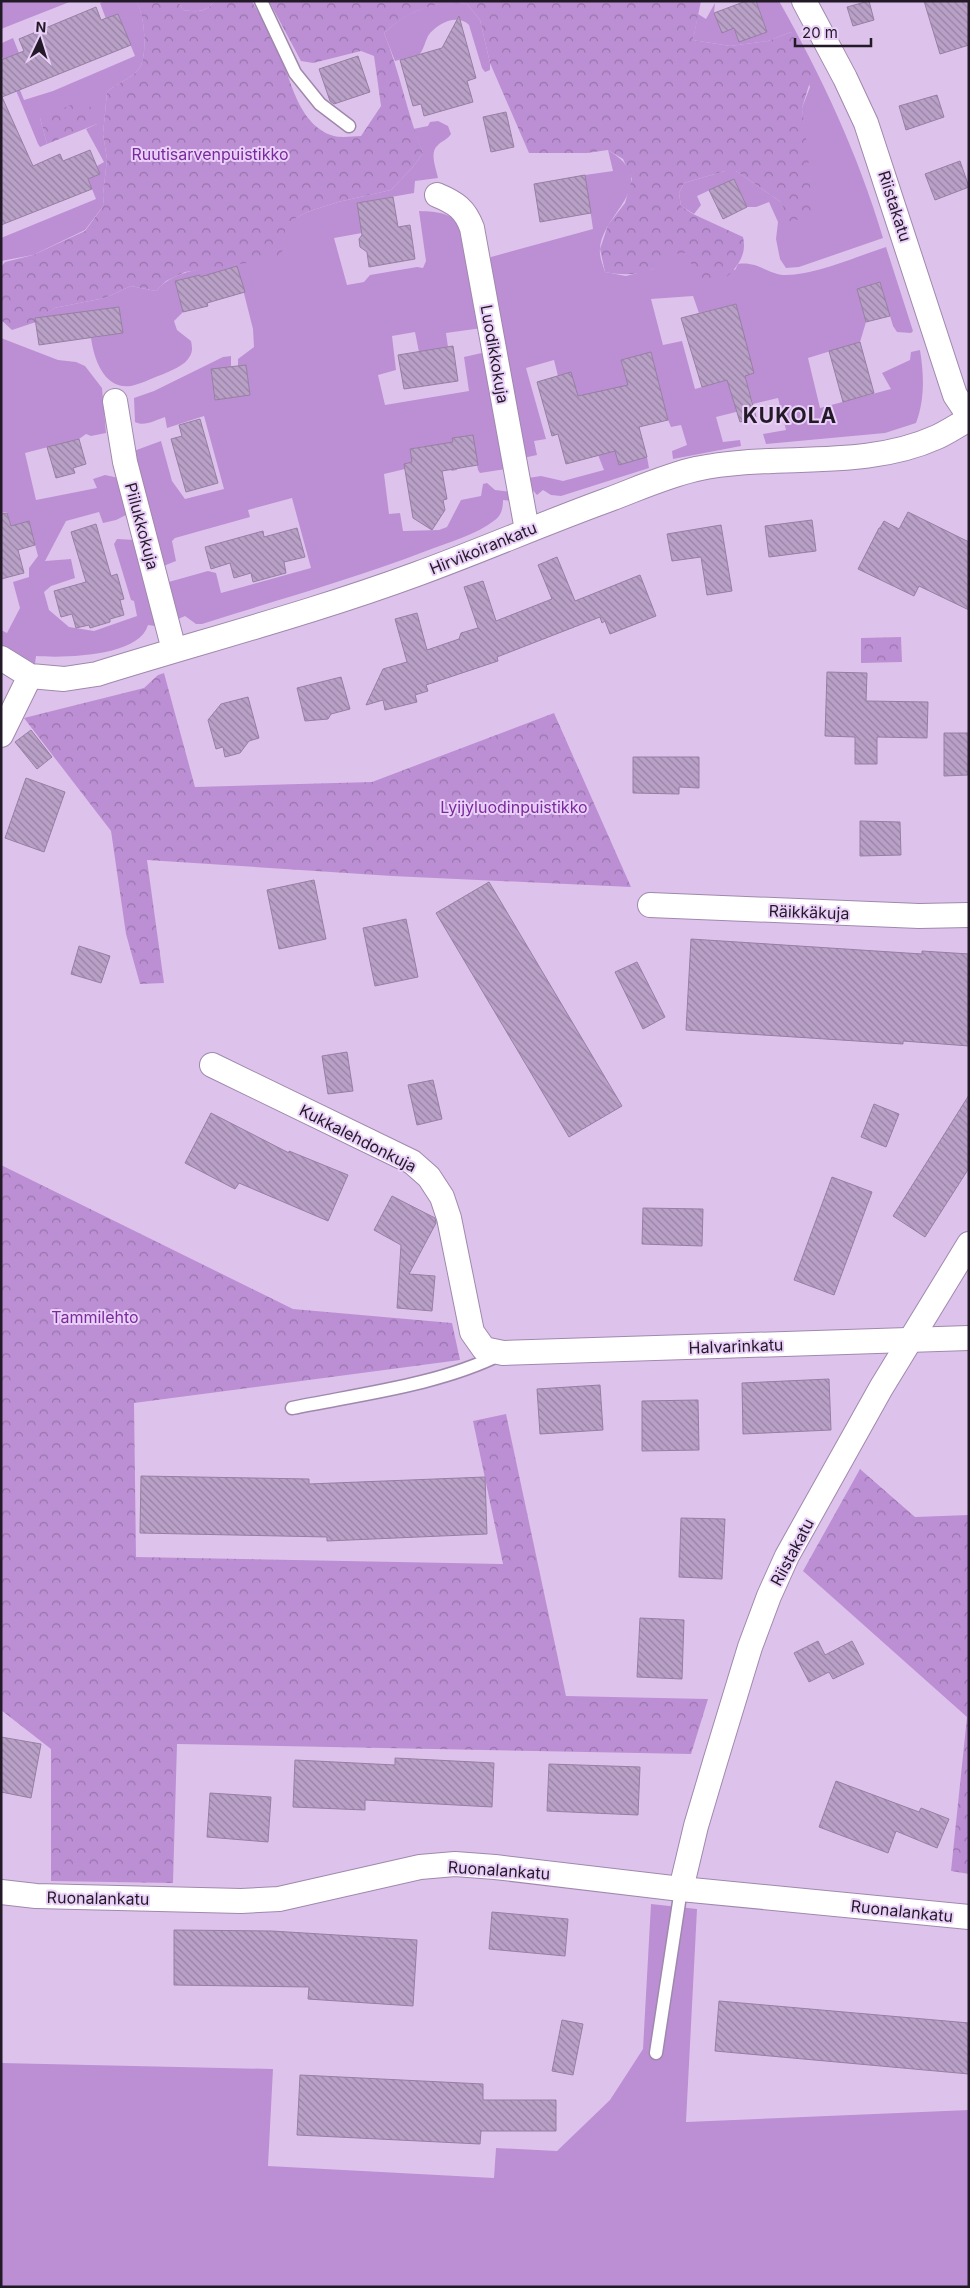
<svg xmlns="http://www.w3.org/2000/svg" width="970" height="2288" viewBox="0 0 970 2288" font-family="Inter,sans-serif">
<style>
.grass{fill:#bc8fd4}
.forest{fill:url(#forest-crowns)}
.building{fill:url(#building-back-hatch);stroke:#977fa4}
.lines{fill:none;stroke-linecap:round;stroke-linejoin:round}
.lane-casing{stroke:#a088ad;stroke-width:15}
.street-casing{stroke:#a088ad;stroke-width:26}
.lane{stroke:#fff;stroke-width:12}
.street{stroke:#fff;stroke-width:24}
.labels{text-anchor:middle;stroke-width:4;stroke-linejoin:round;paint-order:stroke}
.park-label{font-size:16px;fill:#792a9b;stroke:#ead0f8}
.street-label{font-size:16px;fill:#231a28;stroke:#ead0f8}
.district-label{font-size:21px;font-weight:bold;letter-spacing:1px;fill:#231a28;stroke:#ead0f8}
</style>
<defs>
<pattern id="forest-crowns" width="20" height="18" patternUnits="userSpaceOnUse" patternTransform="scale(1.25)"><rect width="20" height="18" fill="#bc8fd4"/><path d="M2 6a3 3 0 1 1 6 0M12 15a3 3 0 1 1 6 0" fill="none" stroke="#9874ac"/></pattern>
<pattern id="building-back-hatch" width="6" height="6" patternUnits="userSpaceOnUse" patternTransform="scale(1.25)"><rect width="6" height="6" fill="#b9a0c7"/><path d="M-1 5l2 2M0 0l6 6M5-1l2 2" fill="none" stroke="#9682a2"/></pattern>
</defs>
<rect width="100%" height="100%" fill="#ddc3eb"/>
<g class="grass">
<polygon points="5,1 72,1 1,29 1,3"/>
<path d="M105 1H136C145 13 148 57 139 69 131 79 116 83 107 92L103 134 107 159 103 195 104 205 85 230 33 255 1 261V238L96 199 88 179 99 174 97 166 104 162 86 129 97 124 40 118 47 144 40 147 38 144 1 54 2 43 13 38 19 53 7 58 24 100 53 91 135 56 118 14 106 19 100 3Z"/>
<path d="M178 1H214C207 13 194 12 183 10Z"/>
<path d="M756 1H779C822 77 858 154 883 238L799 267 786 268 780 259 776 239 778 222 769 202 756 207H747L734 179 697 196 701 205 694 214 681 206 679 193 684 183 725 171H736L781 202 810 189 802 108 810 87 791 32 768 41 730 46 693 40 698 14 706 19 715 3 714 13 722 32 734 28 739 41 767 32Z"/>
<path d="M453 2 467 4 480 20 490 63V70L485 72 482 68 469 25C457 13 436 24 428 36 425 42 424 48 420 54L395 61 384 33C404 14 426 4 453 2Z"/>
<path d="M438 121 448 126 451 134C447 140 443 140 438 145 429 152 436 168 438 178L415 181 414 193 357 203 373 231 334 238 347 285 364 282 370 275 417 267 423 268 426 261 419 211C439 212 451 212 463 229L482 328 446 333 448 347 419 352 415 332 392 336 396 370 378 375 385 405 469 391 464 357 486 352 506 469 480 473 478 470 472 435 452 438 457 470 452 471 436 459 428 460 426 446 410 449 412 462 405 469 384 474 389 514 400 513 403 531 439 530 447 527 461 500 481 496 483 484 487 483 495 490 512 492V501L503 500C503 507 502 515 495 520 476 535 449 542 426 551 353 579 277 600 202 624H196L185 616 176 620 165 583 208 571 216 573 221 593 311 568 292 498 248 510 250 517 175 538 172 541 176 561 161 567 131 452 161 441 172 481 185 499 224 489 204 416 167 428 165 417C156 420 144 427 135 422L134 398 154 391 223 357 231 356V367L211 370 215 399 250 395 246 365 238 366V359L254 347 253 329 237 266 220 271 221 278 202 283 200 275 175 281 183 312 174 321 177 330 191 341C192 346 193 351 190 356 185 366 170 371 161 375 152 378 141 384 131 386 104 390 94 359 91 338L123 333 119 307 40 318 54 308 105 298 131 286 156 291C179 265 216 269 248 262 260 259 273 252 285 248L284 224 307 212 338 202 391 190 413 167 423 153 413 129 428 126 430 122Z"/>
<path d="M608 150C664 184 602 212 600 249 599 256 603 265 605 272L626 276 653 269 674 253H688L735 270 738 264C758 261 769 275 786 275 815 275 858 256 886 247L913 331 911 333 897 332 893 326 880 282 857 289 866 322 860 342 808 358 820 408 891 389 882 373 910 360 911 352 920 350C924 375 925 399 916 423L885 433 766 444 763 434 786 430 778 398 753 404 745 376 736 304 699 313 693 296 651 299 663 345 682 341 695 389 727 380 732 396 741 394 740 411 716 417 723 442 740 440 741 446 673 459 672 451 687 445 681 425 671 427 668 420 651 353 621 360 628 385 619 464 647 457 649 468 561 496 551 495 543 490 537 495 530 487 528 478 541 476 563 481 604 470 598 455 582 395 578 396 571 373 558 376 554 360 526 368 546 439 534 441 537 455 523 458 488 262 491 257 593 229 585 175 613 171Z"/>
<path d="M1 338 58 360 76 362 85 366 102 388 106 433 91 436 86 434 79 439 25 453 36 500 97 488 93 479 105 475 119 478 128 514 116 520 103 523 99 512 66 521 45 561 71 559 75 578 51 586 44 592 49 610 69 627 94 631 137 616 134 601 131 600 114 544 117 539 136 540 155 626 148 625C139 657 63 658 36 656L35 664 1 645V630L7 633 20 608 13 582 29 577V568L38 556 29 522 11 526 7 512 1 513Z"/>
<polygon points="651,1904 697,1909 686,2122 969,2110 969,2287 1,2287 1,2063 273,2069 268,2166 494,2178 496,2148 557,2151 610,2100 643,2049"/>
</g>
<g class="forest">
<path d="M136 1H178L183 10C195 12 207 13 214 1H252C258 14 269 25 275 37 288 68 295 125 334 136 342 138 353 136 361 136L381 106 374 56 361 51 313 63 301 61 269 1H701L693 40 730 46 768 41 791 32 813 72 802 108 808 153 812 211 797 220 789 221 781 202 736 171H725L684 183 679 193 681 206 693 214 743 237C748 257 734 271 720 283L702 280 695 277 688 253C665 253 670 262 653 269 637 276 621 275 605 272L600 249 608 225 625 203 632 179 623 159 608 150 587 153H529L490 63 480 20 467 4C435 0 408 11 384 33 400 72 407 114 423 153L413 167 391 190 338 202 307 212 285 224V248L275 259 185 272 166 281 156 291 131 286 105 298 54 308 36 322 12 330 1 320V267L5 262 33 255 85 231 104 205 103 195 107 159 103 134 107 92C116 83 131 79 139 69 148 57 145 14 136 1Z"/>
<polygon points="87,98 97,124 47,144 40,118"/>
<polygon points="901,637 902,662 861,663 861,638"/>
<polygon points="164,673 195,787 372,782 554,713 631,887 392,876 147,860 164,983 140,984 126,934 111,831 24,718 144,688 158,675"/>
<polygon points="1,1165 293,1309 452,1323 460,1360 134,1403 136,1557 503,1564 473,1421 506,1414 566,1696 708,1699 691,1754 177,1744 173,1883 51,1881 51,1749 1,1710"/>
<polygon points="860,1469 915,1517 969,1515 969,1874 951,1871 967,1717 803,1571"/>
</g>
<g class="building">
<polygon points="746,1 756,1 767,32 739,42 734,28 722,33 714,13"/>
<polygon points="869,1 874,20 853,26 847,7"/>
<polygon points="924,1 969,1 969,45 940,54"/>
<polygon points="96,7 101,20 118,14 131,45 2,97 33,166 60,154 63,161 90,150 100,174 88,179 92,189 1,225 1,60 24,51 19,39"/>
<polygon points="459,16 476,78 467,81 473,102 424,116 421,104 413,106 400,60 442,48"/>
<polygon points="358,56 370,92 334,104 330,101 319,69"/>
<polygon points="937,95 944,117 906,130 899,106"/>
<polygon points="506,112 514,147 491,152 483,117"/>
<polygon points="960,161 969,187 935,200 925,174"/>
<polygon points="585,175 591,213 540,222 534,184"/>
<polygon points="734,179 747,207 723,219 709,190"/>
<polygon points="393,197 398,227 410,225 415,259 369,267 367,252 360,247 359,239 362,235 357,203"/>
<polygon points="237,266 245,292 207,303 208,306 183,312 175,281 200,275 200,277"/>
<polygon points="880,282 890,316 866,322 857,289"/>
<polygon points="736,304 754,373 745,376 756,417 740,422 727,380 702,387 681,318"/>
<polygon points="119,307 123,333 39,345 35,318"/>
<polygon points="860,342 874,393 843,402 829,351"/>
<polygon points="453,346 458,381 404,389 398,355"/>
<polygon points="651,352 668,420 639,427 647,457 619,465 615,451 566,464 558,434 552,436 537,382 571,372 578,396 628,385 621,360"/>
<polygon points="246,365 250,395 215,400 211,369"/>
<polygon points="200,419 218,483 186,492 171,439 182,436 179,425"/>
<polygon points="473,435 478,465 442,471 447,499 443,500 445,510 432,530 413,518 404,464 412,462 410,449 453,442 452,438"/>
<polygon points="79,439 86,464 73,468 75,473 56,478 47,447"/>
<polygon points="908,512 969,542 969,610 919,586 914,596 858,569 879,528 880,528 884,521 899,529"/>
<polygon points="7,513 11,526 29,521 35,545 18,550 24,573 1,579 1,514"/>
<polygon points="812,520 816,551 769,557 765,526"/>
<polygon points="96,524 111,576 117,574 124,599 120,600 124,615 110,619 110,622 90,628 89,625 76,628 72,614 61,617 54,591 86,582 71,532"/>
<polygon points="721,525 732,591 707,595 701,557 672,561 667,534"/>
<polygon points="297,528 305,557 284,562 286,573 253,582 251,573 234,578 230,563 211,569 205,547 263,531 264,537"/>
<polygon points="557,557 575,601 640,575 656,616 610,634 605,621 602,623 600,617 497,657 498,661 426,685 428,691 415,695 417,702 385,710 383,700 366,705 383,669 407,662 395,619 417,613 427,650 459,639 461,633 478,628 464,587 483,581 496,621 552,599 538,565"/>
<polygon points="827,672 867,673 866,701 928,702 927,738 877,737 877,764 855,764 855,737 825,736"/>
<polygon points="341,677 350,709 331,714 328,719 305,721 297,688"/>
<polygon points="248,697 259,738 249,741 240,753 225,757 223,747 216,749 208,720 221,704"/>
<polygon points="31,730 52,757 37,769 15,742"/>
<polygon points="944,733 969,733 968,775 944,776"/>
<polygon points="633,757 699,757 699,788 679,787 679,794 633,793"/>
<polygon points="26,778 65,792 44,852 5,838"/>
<polygon points="860,821 900,822 901,855 860,856"/>
<polygon points="314,880 326,939 279,949 267,890"/>
<polygon points="489,882 622,1106 569,1137 436,913"/>
<polygon points="406,919 418,977 375,986 363,928"/>
<polygon points="691,939 922,954 922,951 969,954 969,1046 903,1041 903,1044 686,1030"/>
<polygon points="79,946 110,956 101,983 71,974"/>
<polygon points="637,962 665,1017 643,1029 615,972"/>
<polygon points="347,1052 353,1091 328,1094 322,1056"/>
<polygon points="433,1080 442,1119 417,1125 408,1085"/>
<polygon points="969,1095 969,1168 925,1237 893,1216"/>
<polygon points="874,1104 899,1114 886,1147 861,1137"/>
<polygon points="211,1113 289,1153 289,1151 348,1175 328,1221 239,1183 235,1189 185,1163"/>
<polygon points="832,1177 872,1192 834,1295 794,1280"/>
<polygon points="392,1196 435,1218 436,1223 409,1274 435,1276 432,1311 397,1308 401,1245 374,1230"/>
<polygon points="643,1208 703,1209 702,1246 642,1244"/>
<polygon points="829,1379 831,1430 743,1434 742,1383"/>
<polygon points="600,1385 603,1430 540,1434 537,1389"/>
<polygon points="698,1400 699,1450 642,1451 642,1401"/>
<polygon points="141,1476 309,1479 309,1484 485,1477 487,1534 327,1541 327,1537 140,1533"/>
<polygon points="681,1518 725,1519 722,1579 679,1577"/>
<polygon points="640,1618 684,1620 682,1679 637,1677"/>
<polygon points="818,1641 825,1655 852,1641 864,1664 833,1679 829,1672 809,1682 794,1653"/>
<polygon points="1,1737 41,1744 31,1798 1,1792"/>
<polygon points="395,1758 494,1763 492,1807 365,1800 365,1810 293,1807 295,1760 395,1765"/>
<polygon points="549,1764 640,1767 638,1815 547,1811"/>
<polygon points="836,1781 919,1812 921,1808 949,1819 937,1848 896,1831 888,1853 819,1827"/>
<polygon points="210,1793 271,1797 268,1842 207,1837"/>
<polygon points="492,1912 568,1919 565,1956 489,1949"/>
<polygon points="174,1930 272,1931 417,1940 413,2006 308,1999 309,1987 174,1985"/>
<polygon points="719,2001 969,2023 969,2074 715,2051"/>
<polygon points="562,2020 583,2024 573,2075 552,2071"/>
<polygon points="300,2075 483,2084 483,2100 556,2100 556,2131 481,2131 480,2144 297,2135"/>
</g>
<g class="lines">
<defs>
<g id="lane">
<polyline points="261,1 295,73 320,104 349,126"/>
<path d="M292 1408C360 1394 439 1385 501 1354"/>
<polyline points="656,2053 681,1889"/>
</g>
<g id="street">
<polyline points="804,1 845,78 866,123 955,395 969,416"/>
<path d="M437 195C456 203 465 209 472 228L527 530"/>
<polyline points="115,401 125,462 174,650"/>
<path d="M1 658 30 676 64 679 97 674C203 641 311 613 417 574 480 551 542 524 605 501 635 490 665 476 696 469 775 452 862 471 937 437 948 432 958 425 969 419"/>
<polyline points="1,735 30,676"/>
<polyline points="650,905 919,916 969,915"/>
<polyline points="212,1065 412,1162 429,1177 442,1197 449,1218 472,1332 484,1349 503,1353 969,1338"/>
<polyline points="681,1889 696,1826 715,1762 750,1647 769,1596 787,1556 881,1388 969,1244"/>
<polyline points="1,1892 36,1896 241,1901 279,1899 420,1867 455,1864 495,1867 681,1889 969,1917"/>
</g>
</defs>
<use href="#lane" class="lane-casing"/>
<use href="#street" class="street-casing"/>
<use href="#lane" class="lane"/>
<use href="#street" class="street"/>
</g>
<g class="labels">
<g class="park-label">
<text x="210" y="160">Ruutisarvenpuistikko</text>
<text x="514" y="813">Lyijyluodinpuistikko</text>
<text x="95" y="1323">Tammilehto</text>
</g>
<g class="street-label">
<text transform="translate(895 206) rotate(72)" y="6">Riistakatu</text>
<text transform="translate(495 354) rotate(80)" y="6">Luodikkokuja</text>
<text transform="translate(142 526) rotate(75)" y="6">Piilukkokuja</text>
<text transform="translate(483 548) rotate(-22)" y="6">Hirvikoirankatu</text>
<text transform="translate(809 912) rotate(2)" y="6">Räikkäkuja</text>
<text transform="translate(358 1138) rotate(27)" y="6">Kukkalehdonkuja</text>
<text transform="translate(736 1346) rotate(-2)" y="6">Halvarinkatu</text>
<text transform="translate(792 1552) rotate(-62)" y="6">Riistakatu</text>
<text transform="translate(499 1870) rotate(4)" y="6">Ruonalankatu</text>
<text transform="translate(98 1898) rotate(1)" y="6">Ruonalankatu</text>
<text transform="translate(902 1911) rotate(6)" y="6">Ruonalankatu</text>
</g>
<g class="district-label">
<text x="790" y="423">KUKOLA</text>
</g>
</g>
<rect width="970" height="2288" fill="none" stroke="#231a28" stroke-width="5"/>
<g transform="translate(40 40) rotate(4)" stroke="#ead0f8" stroke-width="4" paint-order="stroke">
<path d="M0-4L9 19L0 12L-9 19Z" fill="#231a28"/>
<text y="-8" font-size="14" font-weight="bold" text-anchor="middle" fill="#231a28">N</text>
</g>
<path d="M795 38v8h76v-8" fill="none" stroke="#231a28" stroke-width="2.5"/>
<text x="802" y="38" font-size="15" fill="#231a28" stroke="#ead0f8" stroke-width="4" paint-order="stroke">20 m</text>
</svg>
